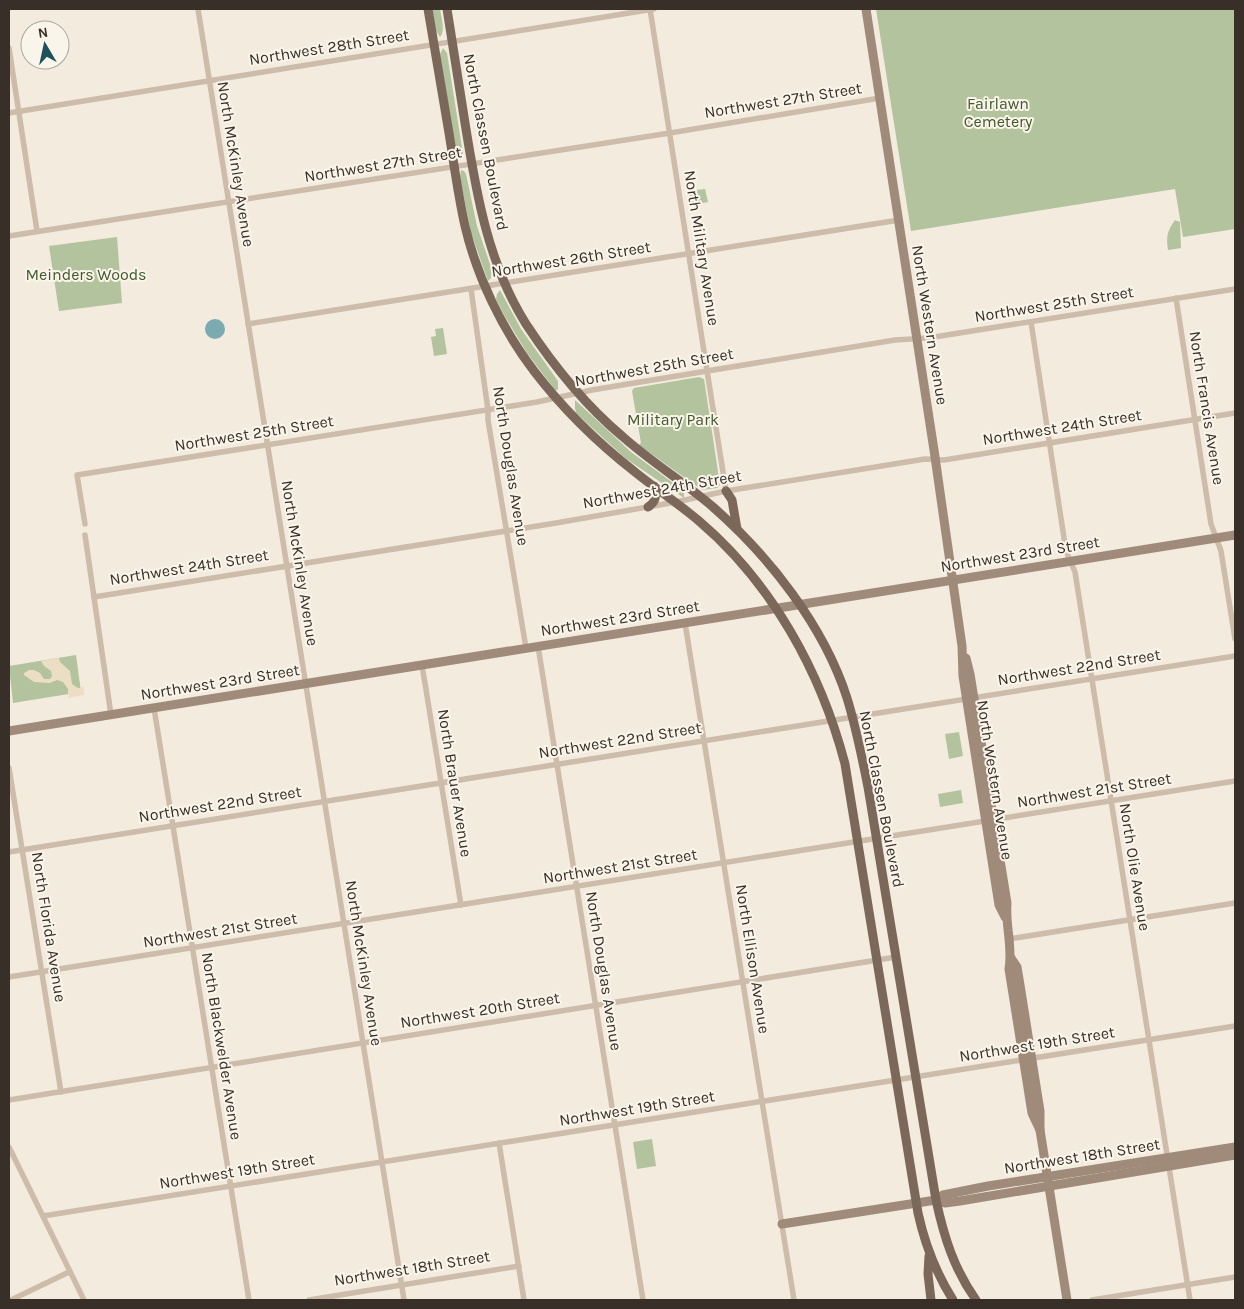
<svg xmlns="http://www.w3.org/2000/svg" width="1244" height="1309" viewBox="0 0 1244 1309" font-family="Karla,sans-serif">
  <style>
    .green { fill: #b2c39d }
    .plaza { fill: #ebdec4 }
    .water { fill: #7caab1 }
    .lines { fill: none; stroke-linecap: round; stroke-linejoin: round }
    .street { stroke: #ccbca9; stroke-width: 5.5 }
    .secondary { stroke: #a08b7a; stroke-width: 9 }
    .primary { stroke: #7b685a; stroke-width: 9 }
    .labels { text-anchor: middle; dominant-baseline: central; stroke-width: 4; stroke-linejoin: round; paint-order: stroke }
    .street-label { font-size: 16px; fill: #392f29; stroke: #faf5ea }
    .park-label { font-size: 16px; fill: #43582c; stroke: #faf5ea }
  </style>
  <rect width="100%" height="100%" fill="#f3ebde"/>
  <g class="green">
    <path d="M432,9H440C441,17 446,31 440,37L436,31Z"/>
    <path d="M876,9H1235V229L1183,237L1175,189L911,231Z"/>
    <path d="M443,48L447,53L463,154L461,159L457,158L456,154L440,54Z"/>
    <path d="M461,170L464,171L466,174L477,226L492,270L491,278L488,281L471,233L460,177Z"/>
    <path d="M705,189L708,202L691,205L689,191Z"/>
    <path d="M1175,220L1180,222L1181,248L1168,250C1166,237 1167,231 1175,220Z"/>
    <path d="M117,237L122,303L59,311L49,246Z"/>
    <path d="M500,290L521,329L558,381V390H555L527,353L504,315L496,299L497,294Z"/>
    <path d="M443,328L447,354L434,356L431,337L436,336L435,329Z"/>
    <path d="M699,377L704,379L720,485L717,488L702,490L639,445L641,443L632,391L634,388Z"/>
    <path d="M575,400L631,452L684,491V498L625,458L576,413L575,408Z"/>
    <path d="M76,655L81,692L13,703L9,666Z"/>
    <path d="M959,732L963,756L949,759L945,734Z"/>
    <path d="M961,790L963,803L940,807L938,794Z"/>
    <path d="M652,1139L656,1166L637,1169L633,1142Z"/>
  </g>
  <path class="plaza" d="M59,658L60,662L70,671L72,684L78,688L84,687V695L68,698V689L63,682L57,680L50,683L34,682L24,675V673L29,670H34L40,673L44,679H50L52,676L51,671L44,666L41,661Z"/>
  <circle class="water" cx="215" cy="329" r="10"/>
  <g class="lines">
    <g class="street">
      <path d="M198,9L404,1300"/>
      <path d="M650,9L726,491"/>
      <path d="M9,48L37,231"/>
      <path d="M9,113L654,9"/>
      <path d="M9,236L670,133L880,98"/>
      <path d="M471,289L488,410V420L526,648"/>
      <path d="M1176,298L1211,524L1221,551L1235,639"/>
      <path d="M1031,322L1066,551L1075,572L1190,1300"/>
      <path d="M248,324L899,220"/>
      <path d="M85,524L77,475L537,402L592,390L895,340L928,338L1235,289"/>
      <path d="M85,535L111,715"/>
      <path d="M94,597L556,523L676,502L726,491L925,459L944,460L1235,413"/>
      <path d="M685,623L794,1300"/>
      <path d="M538,646L643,1300"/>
      <path d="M422,665L461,905"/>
      <path d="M154,708L249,1300"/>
      <path d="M9,768L61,1092"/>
      <path d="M9,852L1235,656"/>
      <path d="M1009,939L1235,903"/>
      <path d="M9,977L1235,781"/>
      <path d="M9,1100L896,957"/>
      <path d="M499,1143L524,1300"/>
      <path d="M9,1147L84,1300"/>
      <path d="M43,1216L1235,1026"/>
      <path d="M11,1300L69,1272"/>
      <path d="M309,1300L519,1266"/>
      <path d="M1092,1300L1235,1277"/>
    </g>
    <g class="secondary">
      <path d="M866,9L934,450L962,646L963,676L999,905L1005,917"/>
      <path d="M966,658L970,674L1007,903C1005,925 1013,947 1009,969L1032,1113L1040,1130"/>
      <path d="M9,731L1235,535"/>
      <path d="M1011,958L1017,967L1020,985L1040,1111V1130L1067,1300"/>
      <path d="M936,1200L945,1203L960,1201L1235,1155"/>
      <path d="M782,1224L936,1200L943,1195L988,1186L1235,1147"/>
    </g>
    <g class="primary">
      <path d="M428,9C435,50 442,91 449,133C454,164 458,195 465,226C477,277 502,329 534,371C563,409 598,443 635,472C656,489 679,504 699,521C772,583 821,672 845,764L918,1213C925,1245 936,1273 953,1300"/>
      <path d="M447,9C453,47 459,85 465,123C476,192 488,264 526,324C553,365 585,405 622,436C651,462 684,482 713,507C769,556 824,626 847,698C856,727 862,757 868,787L936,1200C944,1237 954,1269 976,1300"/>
      <path d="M726,491L732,500L737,529"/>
      <path d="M648,507C657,501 656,496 654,486"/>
      <path d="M929,1256L928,1274L931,1300"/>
    </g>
  </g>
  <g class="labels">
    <g class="street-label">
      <text transform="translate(329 47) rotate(-9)">Northwest 28th Street</text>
      <text transform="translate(783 100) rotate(-9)">Northwest 27th Street</text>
      <text transform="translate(486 142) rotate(79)">North Classen Boulevard</text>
      <text transform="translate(236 164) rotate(81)">North McKinley Avenue</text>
      <text transform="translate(383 164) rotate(-9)">Northwest 27th Street</text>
      <text transform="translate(702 248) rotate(81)">North Military Avenue</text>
      <text transform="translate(571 259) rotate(-9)">Northwest 26th Street</text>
      <text transform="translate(1054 304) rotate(-9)">Northwest 25th Street</text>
      <text transform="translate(930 325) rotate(81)">North Western Avenue</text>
      <text transform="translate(654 367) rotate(-10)">Northwest 25th Street</text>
      <text transform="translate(1207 408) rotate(81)">North Francis Avenue</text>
      <text transform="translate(1062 427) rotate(-9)">Northwest 24th Street</text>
      <text transform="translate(254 433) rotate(-9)">Northwest 25th Street</text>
      <text transform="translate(511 466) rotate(81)">North Douglas Avenue</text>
      <text transform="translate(662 489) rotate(-10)">Northwest 24th Street</text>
      <text transform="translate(1020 554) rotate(-9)">Northwest 23rd Street</text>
      <text transform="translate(300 563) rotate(81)">North McKinley Avenue</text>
      <text transform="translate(189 567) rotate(-9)">Northwest 24th Street</text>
      <text transform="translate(620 618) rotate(-9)">Northwest 23rd Street</text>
      <text transform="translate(1079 667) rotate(-9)">Northwest 22nd Street</text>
      <text transform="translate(220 682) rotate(-9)">Northwest 23rd Street</text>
      <text transform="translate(620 740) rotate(-9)">Northwest 22nd Street</text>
      <text transform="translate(995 780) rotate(81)">North Western Avenue</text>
      <text transform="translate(455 783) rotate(81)">North Brauer Avenue</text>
      <text transform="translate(1094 790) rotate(-9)">Northwest 21st Street</text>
      <text transform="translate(882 799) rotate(79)">North Classen Boulevard</text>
      <text transform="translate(220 804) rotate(-9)">Northwest 22nd Street</text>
      <text transform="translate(620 866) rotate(-9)">Northwest 21st Street</text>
      <text transform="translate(1135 867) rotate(81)">North Olie Avenue</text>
      <text transform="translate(49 927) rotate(81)">North Florida Avenue</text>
      <text transform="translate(220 930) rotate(-9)">Northwest 21st Street</text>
      <text transform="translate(753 959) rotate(81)">North Ellison Avenue</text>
      <text transform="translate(364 963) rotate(81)">North McKinley Avenue</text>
      <text transform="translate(604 971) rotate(81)">North Douglas Avenue</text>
      <text transform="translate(480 1010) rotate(-9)">Northwest 20th Street</text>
      <text transform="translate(1037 1044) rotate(-9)">Northwest 19th Street</text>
      <text transform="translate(222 1046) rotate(81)">North Blackwelder Avenue</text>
      <text transform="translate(637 1108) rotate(-9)">Northwest 19th Street</text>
      <text transform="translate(1082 1156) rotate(-9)">Northwest 18th Street</text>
      <text transform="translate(237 1171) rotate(-9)">Northwest 19th Street</text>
      <text transform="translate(412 1268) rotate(-9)">Northwest 18th Street</text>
    </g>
    <g class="park-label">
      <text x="998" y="103">Fairlawn<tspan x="998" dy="18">Cemetery</tspan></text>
      <text x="86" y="274">Meinders Woods</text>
      <text x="673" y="419">Military Park</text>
    </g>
  </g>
  <rect width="1244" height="1309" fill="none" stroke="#392f29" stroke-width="20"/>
  <g transform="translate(45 45) rotate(351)"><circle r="24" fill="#faf5ea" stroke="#ada69d"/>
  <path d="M0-4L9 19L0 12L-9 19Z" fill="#1d515c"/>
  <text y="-8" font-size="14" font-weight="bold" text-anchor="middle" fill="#392f29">N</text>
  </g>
</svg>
